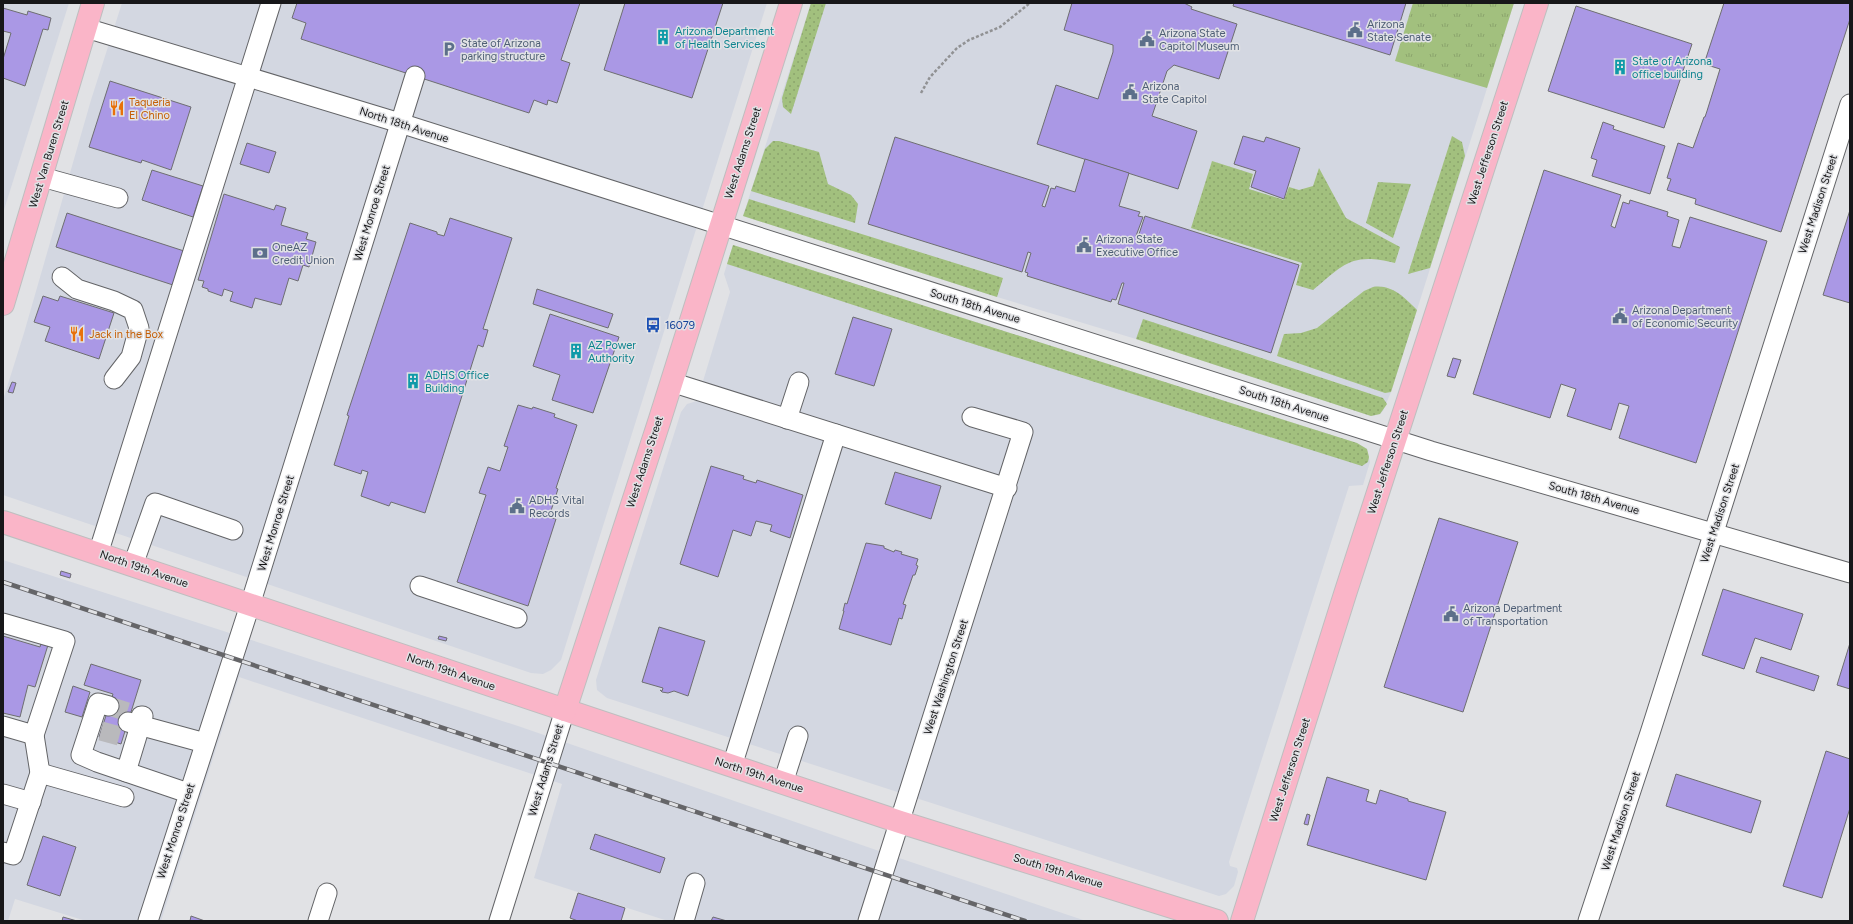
<svg xmlns="http://www.w3.org/2000/svg" width="1853" height="924" viewBox="0 0 1853 924" font-family="Figtree,sans-serif">
  <style>
    .built { fill: #d3d7e1 }
    .grass { fill: url(#grass-dots) }
    .park { fill: url(#park-tufts) }
    .building { fill: #aa98e5; stroke: #6e6e71 }
    .lines { fill: none; stroke-linecap: round; stroke-linejoin: round }
    .minor-tunnel { stroke: #b9b9bc; stroke-width: 19; stroke-dasharray: 19 10; stroke-linecap: butt }
    .minor-casing { stroke: #636467; stroke-width: 21 }
    .major-casing { stroke: #bebebf; stroke-width: 24 }
    .path { stroke: #909193; stroke-width: 2.5; stroke-dasharray: 3 2; stroke-linecap: butt }
    .minor { stroke: #fff; stroke-width: 19 }
    .major { stroke: #fab5c8; stroke-width: 22 }
    .rail-casing { stroke: #656568; stroke-width: 4.5 }
    .rail { stroke: #e1e2e5; stroke-width: 3; stroke-dasharray: 9; stroke-linecap: butt }
    .labels { text-anchor: middle; dominant-baseline: central; stroke-width: 3; stroke-linejoin: round; paint-order: stroke }
    .service-label { font-size: 11px; fill: #4e5e75; stroke: #e1e2e5; text-anchor: start }
    .culture-label { font-size: 11px; fill: #0d838f; stroke: #e1e2e5; text-anchor: start }
    .food-label { font-size: 11px; fill: #c56008; stroke: #e1e2e5; text-anchor: start }
    .street-label { font-size: 11px; fill: #171719; stroke: #e1e2e5 }
    .transit-label { font-size: 11px; fill: #164399; stroke: #e1e2e5; text-anchor: start }
  </style>
  <defs>
    <pattern id="grass-dots" width="8" height="8" patternUnits="userSpaceOnUse"><rect width="8" height="8" fill="#a2c07e"/><path d="M2 2h.1M6 6h.1" fill="none" stroke="#8ba46c" stroke-width="1.8" stroke-linecap="round"/></pattern>
    <pattern id="park-tufts" width="24" height="20" patternUnits="userSpaceOnUse"><rect width="24" height="20" fill="#a2c07e"/><path d="M3 7l-1-3M5 7V3M7 7l1-3M15 17l-1-3M17 17v-4M19 17l1-3" fill="none" stroke="#8ba46c"/></pattern>
  </defs>
  <rect width="100%" height="100%" fill="#e1e2e5"/>
  <g class="built">
    <path d="M3,3H69L3,213Z"/>
    <path d="M122,3H767L561,660L551,670L543,674L531,673L3,495V400L24,333L91,100Z"/>
    <path d="M811,3H1514L1391,392L1383,411L1380,414L1371,416L1136,339L997,297L743,216Z"/>
    <path d="M733,245L1357,443L1367,449L1370,462L1363,485L1349,486L1229,862L1230,866L1237,868L1238,872L1234,886L1226,894L1219,896L607,698L597,690L596,680L681,412L687,404L697,401L730,292L724,274Z"/>
    <path d="M3,560L518,726L905,860L1086,921H668L534,878L562,784L239,677L161,921H86L15,899L8,921H3Z"/>
  </g>
  <g class="grass">
    <path d="M811,3H826L791,114L783,107L782,98Z"/>
    <path d="M1452,136L1462,142L1465,156L1430,268L1408,274Z"/>
    <path d="M773,141H779L819,152L828,184L851,195L858,204L855,223L751,191L765,149Z"/>
    <path d="M1212,161L1253,174L1249,189L1284,200L1289,187L1299,190L1313,186L1319,168L1346,218L1400,247L1395,263C1352,252 1344,264 1313,290L1296,285L1302,263L1191,228Z"/>
    <path d="M1378,182L1411,184L1393,238L1366,223Z"/>
    <path d="M749,199L1003,278L997,297L743,216Z"/>
    <path d="M733,245L1357,443L1367,449L1369,457L1368,462L1362,466L964,341L727,264Z"/>
    <path d="M1373,287C1392,284 1405,298 1417,310L1391,392L1385,393L1277,356L1284,334L1301,333L1317,328L1364,291Z"/>
    <path d="M1143,319L1383,398L1387,404L1380,414L1371,416L1136,339Z"/>
  </g>
  <path class="park" d="M1413,3H1514L1487,88L1395,61Z"/>
  <g class="building">
    <path d="M297,3H580L561,60L570,63L557,103L548,100L547,105L534,100L529,113L301,39L306,23L292,18Z"/>
    <path d="M625,3H723L692,98L604,70Z"/>
    <path d="M1072,3H1184L1192,7L1191,9L1237,24L1219,79L1174,65L1167,71L1152,116L1197,131L1178,189L1037,144L1056,85L1098,99L1113,52V45L1064,30Z"/>
    <path d="M1234,3H1406L1390,55L1233,6Z"/>
    <path d="M1724,3H1850V19L1781,232L1695,204L1696,199L1667,190L1671,179L1667,178L1678,143L1693,148L1704,117H1705L1707,111L1720,69L1704,64Z"/>
    <path d="M1576,6L1692,44L1664,128L1548,91Z"/>
    <path d="M3,8L27,15L28,11L51,18L48,30L43,29L25,86L3,78V59L11,33L3,31Z"/>
    <path d="M110,81L191,107L171,170L142,160L141,163L89,147Z"/>
    <path d="M1603,122L1614,126L1613,129L1665,146L1650,194L1592,176L1597,160L1591,158Z"/>
    <path d="M1243,136L1264,142L1266,137L1300,148L1284,199L1251,187L1256,171L1234,164Z"/>
    <path d="M895,137L1049,186L1042,206L1045,207L1051,188L1055,189L1056,186L1075,192L1085,159L1129,173L1119,206L1140,212L1138,216L1143,217L1136,236L1138,237L1145,216L1299,265L1271,353L1118,304L1124,283H1122L1116,300L1112,299L1111,302L1027,276L1028,273L1025,272L1031,253L1028,252L1022,272L868,224Z"/>
    <path d="M247,143L276,152L269,173L240,164Z"/>
    <path d="M152,170L203,186L193,217L142,200Z"/>
    <path d="M1544,170L1621,195L1611,226L1615,228L1623,202L1629,204L1630,200L1668,212L1667,216L1679,220L1672,246L1680,248L1690,217L1767,241L1696,463L1619,438L1629,406L1619,403L1611,430L1567,416L1576,389L1561,384L1550,418L1473,394Z"/>
    <path d="M224,194L274,210L276,205L286,208L281,225L308,233L306,239L316,242L309,267L303,265L298,281L289,278L281,305L255,298L252,308L230,301L233,292L224,289L222,296L208,291V289L202,287L204,281L198,280Z"/>
    <path d="M1850,210V303L1823,295Z"/>
    <path d="M67,213L184,251L173,285L56,247Z"/>
    <path d="M450,218L512,238L483,329L488,330L483,347L478,345L425,513L391,502L389,506L361,496L368,472L362,470L361,474L334,465L349,416L347,415L410,223L437,232V234L444,236Z"/>
    <path d="M537,289L613,314L608,328L533,304Z"/>
    <path d="M43,296L58,301L60,296L114,313L99,359L45,341L50,327L34,322Z"/>
    <path d="M550,314L619,337L593,413L552,400L560,375L533,366Z"/>
    <path d="M654,317L657,318L654,328L651,327Z"/>
    <path d="M853,317L892,329L874,386L835,374Z"/>
    <path d="M1453,358L1461,360L1455,378L1447,376Z"/>
    <path d="M12,382L16,383L13,393L8,392Z"/>
    <path d="M518,405L532,409L533,407L555,414L554,417L577,425L556,488L558,489L549,517L556,519L528,606L457,582L486,495L479,493L488,467L500,471L508,447L504,446Z"/>
    <path d="M711,466L744,476L743,479L756,483L757,480L803,495L790,538L770,531L772,525L756,521L751,536L733,530L718,577L680,564Z"/>
    <path d="M895,472L941,486L931,519L885,504Z"/>
    <path d="M1439,518L1518,542L1463,712L1384,687Z"/>
    <path d="M866,543L884,546V548L894,552L895,550L902,552L901,554L918,559L916,565L918,566L915,575H913L903,604L906,605L902,619L899,618L891,645L839,629L844,611H843L845,603L847,604Z"/>
    <path d="M61,571L71,574L70,578L60,575Z"/>
    <path d="M1723,589L1803,614L1791,650L1755,638L1744,669L1702,655Z"/>
    <path d="M659,627L705,641L688,696L674,691L668,693L662,692L660,690L662,691L663,688L642,682Z"/>
    <path d="M3,636L40,647L41,643L48,645L35,687L28,685L20,717L3,713Z"/>
    <path d="M439,636L447,638L446,641L438,639Z"/>
    <path d="M1850,643V689L1837,685Z"/>
    <path d="M1761,657L1819,676L1814,691L1756,672Z"/>
    <path d="M91,664L141,680L121,744L99,737L113,694L84,685Z"/>
    <path d="M73,686L90,692L82,717L65,712Z"/>
    <path d="M1826,751L1850,759V808L1822,898L1783,886Z"/>
    <path d="M1676,774L1761,801L1751,833L1666,806Z"/>
    <path d="M1327,777L1369,790L1366,801L1376,804L1380,790L1408,799V801L1446,812L1426,880L1307,845Z"/>
    <path d="M1307,814L1310,815L1308,825L1304,824Z"/>
    <path d="M595,834L665,858L660,873L590,849Z"/>
    <path d="M43,836L76,847L60,896L27,885Z"/>
    <path d="M578,893L625,908L621,921H578L570,918Z"/>
    <path d="M191,916L205,921H190Z"/>
    <path d="M63,917L77,921H62Z"/>
    <path d="M713,917L727,921H711Z"/>
  </g>
  <g class="lines">
    <g class="minor-tunnel">
      <path d="M109,706L131,713"/>
      <path d="M101,731L123,737"/>
    </g>
    <g class="minor-casing">
      <g id="minor">
        <path d="M86,28L400,123L1431,451L1850,573"/>
        <path d="M42,177L118,198"/>
        <path d="M62,277L77,289L114,301L133,310L139,328L131,357L114,379"/>
        <path d="M671,382L1007,488"/>
        <path d="M787,419L799,382"/>
        <path d="M98,554L271,3"/>
        <path d="M133,565L155,503L233,530"/>
        <path d="M420,586L517,618"/>
        <path d="M3,623L65,641L34,735L3,726"/>
        <path d="M109,706L98,703L81,755L97,762L188,793"/>
        <path d="M128,722L205,743"/>
        <path d="M732,766L836,434"/>
        <path d="M126,772L143,716H141"/>
        <path d="M40,773L124,797"/>
        <path d="M783,783L798,736"/>
        <path d="M3,794L31,802"/>
        <path d="M3,852L13,855L40,773L34,735"/>
        <path d="M148,921L250,605L415,76"/>
        <path d="M318,921L327,893"/>
        <path d="M499,921L565,710"/>
        <path d="M684,921L695,883"/>
        <path d="M868,921L1023,432L972,417"/>
        <path d="M1588,921L1650,733L1850,104"/>
      </g>
    </g>
    <g class="major-casing">
      <g id="major">
        <path d="M3,304L93,3"/>
        <path d="M3,522L900,822L1217,921"/>
        <path d="M565,710L660,419L791,3"/>
        <path d="M1242,921L1345,594L1537,3"/>
      </g>
    </g>
    <path class="path" d="M921,93L930,77L957,48L969,40L1000,27L1030,3"/>
    <use href="#minor" class="minor"/>
    <use href="#major" class="major"/>
    <g class="rail-casing">
      <path id="rail" d="M3,582L1025,921"/>
    </g>
    <use href="#rail" class="rail"/>
  </g>
  <defs>
    <g id="civic-bare" transform="scale(1.2)"><path d="M-.6-6.5H3V-4.5H.6V-3L4-1V1h2V6H-6V1h2V-1L-.6-3ZM-1.2 2.5V6h2.4V2.5Z" fill="#5c6f8a" stroke="#e1e2e5" stroke-width="2.5" paint-order="stroke"/></g>
    <g id="building-bare" transform="scale(1.2)"><path d="M-4-6H4V6H1V3H-1V6H-4ZM-2.5-4.3h1.7v1.8h-1.7ZM.8-4.3h1.7v1.8H.8ZM-2.5-1h1.7V.8h-1.7ZM.8-1h1.7V.8H.8Z" fill="#0f9aa8" stroke="#e1e2e5" stroke-width="2.5" paint-order="stroke"/></g>
    <g id="parking-bare" transform="scale(1.2)"><path d="M-3.5-5.5H1a3.5 3.5 0 0 1 0 7H-1V5.5H-3.5ZM-1-3.4V-.6H.8a1.4 1.4 0 0 0 0-2.8Z" fill="#5c6f8a" stroke="#e1e2e5" stroke-width="2.5" paint-order="stroke"/></g>
    <g id="restaurant-bare" transform="scale(1.2)"><path d="M-5-6h1v4h1v-4h1v4h1v-4h1v5L-1.5 .5V6h-2V.5L-5-1ZM5-6V6H3V1.5H1.5Q1.5-4 5-6Z" fill="#e8710a" stroke="#e1e2e5" stroke-width="2.5" paint-order="stroke"/></g>
    <g id="bank-bare" transform="scale(1.2)"><path d="M-6-4H6V4H-6ZM0-2.3a2.3 2.3 0 1 0 0 4.6a2.3 2.3 0 1 0 0-4.6Z" fill="#5c6f8a" stroke="#e1e2e5" stroke-width="2.5" paint-order="stroke"/></g>
    <g id="bus-bare" transform="scale(1.2)"><path d="M-5-6H5V4H4V6H2V4H-2V6H-4V4H-5ZM-3.5-4V0h7V-4ZM-3.5 1.2v1.5H-2V1.2ZM2 1.2v1.5H3.5V1.2Z" fill="#1a4fb4" stroke="#e1e2e5" stroke-width="2.5" paint-order="stroke"/></g>
  </defs>
  <g fill-rule="evenodd">
    <use href="#civic-bare" x="1355" y="30"/>
    <use href="#building-bare" x="663" y="37"/>
    <use href="#civic-bare" x="1147" y="39"/>
    <use href="#parking-bare" x="449" y="49"/>
    <use href="#building-bare" x="1620" y="67"/>
    <use href="#civic-bare" x="1130" y="92"/>
    <use href="#restaurant-bare" x="117" y="108"/>
    <use href="#civic-bare" x="1084" y="245"/>
    <use href="#bank-bare" x="260" y="253"/>
    <use href="#civic-bare" x="1620" y="316"/>
    <use href="#bus-bare" x="653" y="325"/>
    <use href="#restaurant-bare" x="77" y="334"/>
    <use href="#building-bare" x="576" y="351"/>
    <use href="#building-bare" x="413" y="381"/>
    <use href="#civic-bare" x="517" y="506"/>
    <use href="#civic-bare" x="1451" y="614"/>
  </g>
  <g class="labels">
    <g class="service-label">
      <text x="1367" y="24">Arizona<tspan x="1367" dy="13">State Senate</tspan></text>
      <text x="1159" y="33">Arizona State<tspan x="1159" dy="13">Capitol Museum</tspan></text>
      <text x="461" y="43">State of Arizona<tspan x="461" dy="13">parking structure</tspan></text>
      <text x="1142" y="86">Arizona<tspan x="1142" dy="13">State Capitol</tspan></text>
      <text x="1096" y="239">Arizona State<tspan x="1096" dy="13">Executive Office</tspan></text>
      <text x="272" y="247">OneAZ<tspan x="272" dy="13">Credit Union</tspan></text>
      <text x="1632" y="310">Arizona Department<tspan x="1632" dy="13">of Economic Security</tspan></text>
      <text x="529" y="500">ADHS Vital<tspan x="529" dy="13">Records</tspan></text>
      <text x="1463" y="608">Arizona Department<tspan x="1463" dy="13">of Transportation</tspan></text>
    </g>
    <g class="culture-label">
      <text x="675" y="31">Arizona Department<tspan x="675" dy="13">of Health Services</tspan></text>
      <text x="1632" y="61">State of Arizona<tspan x="1632" dy="13">office building</tspan></text>
      <text x="588" y="345">AZ Power<tspan x="588" dy="13">Authority</tspan></text>
      <text x="425" y="375">ADHS Office<tspan x="425" dy="13">Building</tspan></text>
    </g>
    <g class="food-label">
      <text x="129" y="102">Taqueria<tspan x="129" dy="13">El Chino</tspan></text>
      <text x="89" y="334">Jack in the Box</text>
    </g>
    <g class="street-label">
      <text transform="translate(404 125) rotate(18)">North 18th Avenue</text>
      <text transform="translate(743 153) rotate(-72)">West Adams Street</text>
      <text transform="translate(1488 153) rotate(-72)">West Jefferson Street</text>
      <text transform="translate(49 154) rotate(-73)">West Van Buren Street</text>
      <text transform="translate(1818 204) rotate(-72)">West Madison Street</text>
      <text transform="translate(372 213) rotate(-73)">West Monroe Street</text>
      <text transform="translate(975 306) rotate(17)">South 18th Avenue</text>
      <text transform="translate(1284 404) rotate(18)">South 18th Avenue</text>
      <text transform="translate(645 462) rotate(-72)">West Adams Street</text>
      <text transform="translate(1388 462) rotate(-72)">West Jefferson Street</text>
      <text transform="translate(1594 498) rotate(16)">South 18th Avenue</text>
      <text transform="translate(1720 513) rotate(-72)">West Madison Street</text>
      <text transform="translate(276 523) rotate(-73)">West Monroe Street</text>
      <text transform="translate(144 569) rotate(19)">North 19th Avenue</text>
      <text transform="translate(451 672) rotate(19)">North 19th Avenue</text>
      <text transform="translate(946 677) rotate(-72)">West Washington Street</text>
      <text transform="translate(546 770) rotate(-73)">West Adams Street</text>
      <text transform="translate(1290 770) rotate(-72)">West Jefferson Street</text>
      <text transform="translate(759 775) rotate(18)">North 19th Avenue</text>
      <text transform="translate(1621 821) rotate(-72)">West Madison Street</text>
      <text transform="translate(176 831) rotate(-72)">West Monroe Street</text>
      <text transform="translate(1058 871) rotate(17)">South 19th Avenue</text>
    </g>
    <g class="transit-label">
      <text x="665" y="325">16079</text>
    </g>
  </g>
  <rect width="1853" height="924" fill="none" stroke="#171719" stroke-width="8"/>
</svg>
